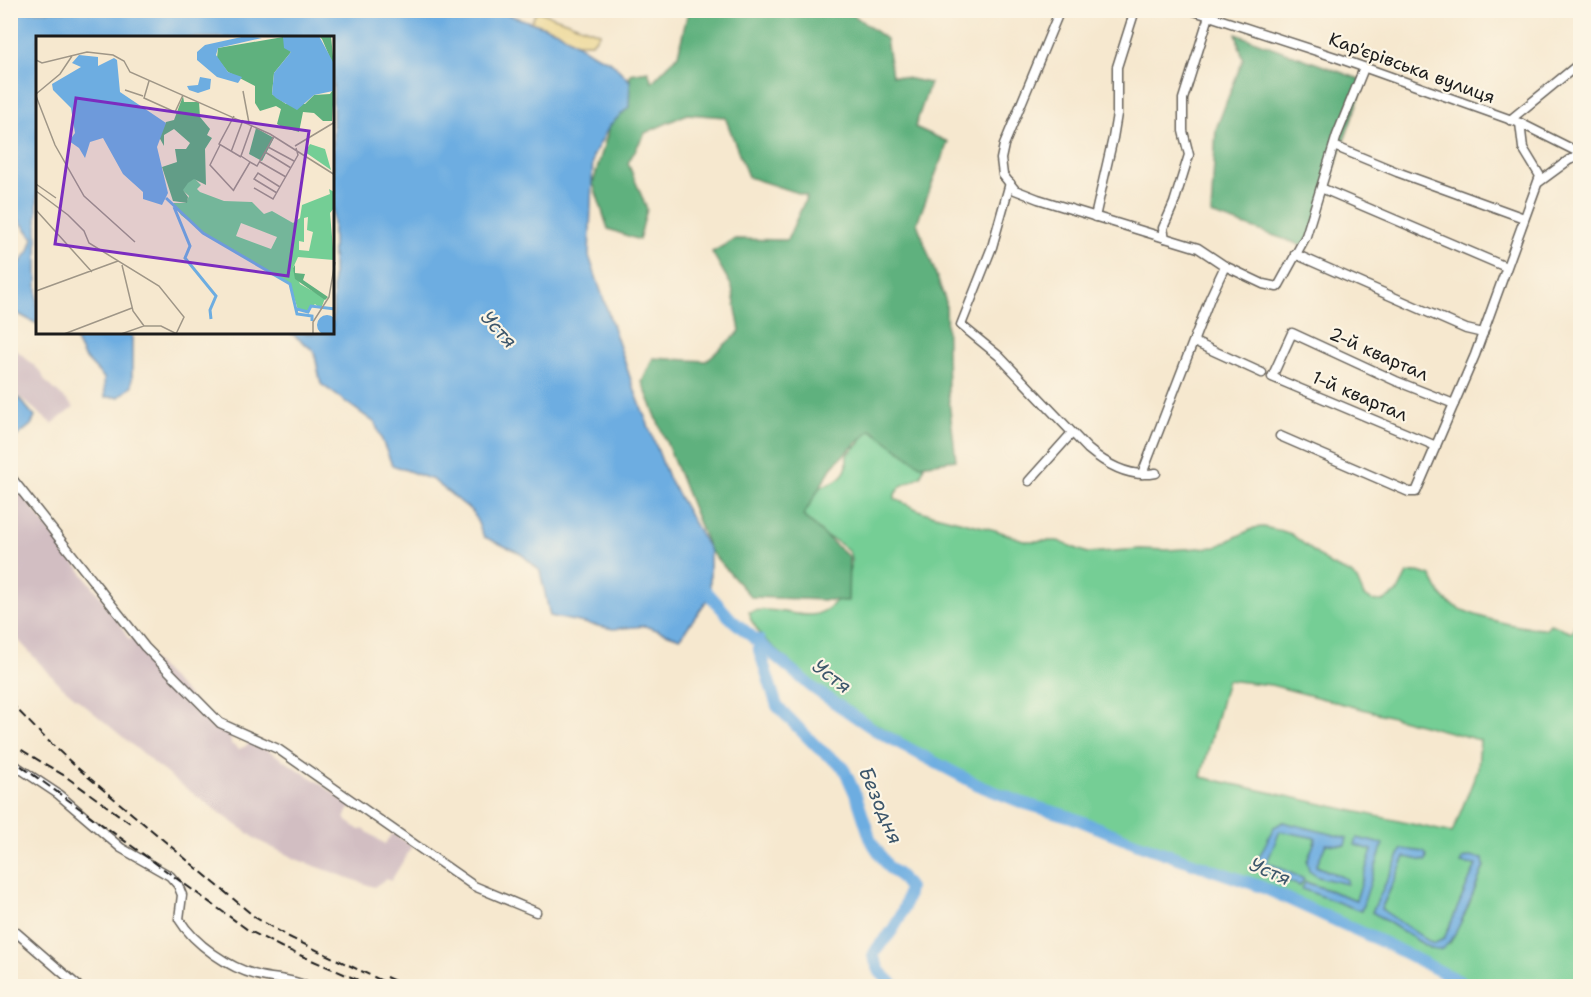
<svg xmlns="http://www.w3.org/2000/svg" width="1591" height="997" viewBox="0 0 1591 997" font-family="'Shantell Sans',sans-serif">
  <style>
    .industrial { fill: #d2bec2 }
    .green { fill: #74ce95; stroke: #487558; stroke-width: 1.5; fill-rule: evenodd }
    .forest { fill: #5fb17e; stroke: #3e664d; stroke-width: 1.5 }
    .sand { fill: #eeda9e; stroke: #857b5d; stroke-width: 1.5 }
    .water { fill: #6dade1; stroke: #44647e; stroke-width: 1.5 }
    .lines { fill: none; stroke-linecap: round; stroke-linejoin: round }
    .river { stroke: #6dade1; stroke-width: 12 }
    .minor-casing { stroke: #68635b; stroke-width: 11 }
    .minor { stroke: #fff; stroke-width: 8 }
    .rail { stroke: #1c1c1c; stroke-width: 2; stroke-dasharray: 9 4.5; stroke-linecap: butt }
    .labels { text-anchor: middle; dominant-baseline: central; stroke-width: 4.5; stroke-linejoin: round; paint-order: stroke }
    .street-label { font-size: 18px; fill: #1c1c1c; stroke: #fcf5e5 }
    .water-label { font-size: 20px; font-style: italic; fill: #3c566b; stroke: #fcf5e5 }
    .inset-river { fill: none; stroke: #6dade1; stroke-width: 3 }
    .inset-road { fill: none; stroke: #9f9687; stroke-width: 1.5 }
    .view { fill: #7b2cbf; fill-opacity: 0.15; stroke: #7b2cbf; stroke-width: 3 }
    .inset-edge { fill: none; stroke: #1c1c1c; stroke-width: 3 }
  </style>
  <rect width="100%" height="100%" fill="#fcf5e5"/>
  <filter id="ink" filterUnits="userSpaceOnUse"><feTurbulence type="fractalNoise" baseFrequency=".0167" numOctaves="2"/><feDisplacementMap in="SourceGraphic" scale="12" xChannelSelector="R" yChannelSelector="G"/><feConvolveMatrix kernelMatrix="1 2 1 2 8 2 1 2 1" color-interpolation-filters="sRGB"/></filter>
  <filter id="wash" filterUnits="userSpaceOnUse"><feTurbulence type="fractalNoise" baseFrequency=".008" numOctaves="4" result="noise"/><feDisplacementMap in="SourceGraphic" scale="24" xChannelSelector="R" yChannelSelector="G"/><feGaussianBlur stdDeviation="1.35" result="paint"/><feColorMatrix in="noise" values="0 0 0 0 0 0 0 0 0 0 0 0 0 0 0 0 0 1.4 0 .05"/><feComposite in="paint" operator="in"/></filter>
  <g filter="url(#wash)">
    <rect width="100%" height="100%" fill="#f6e8cf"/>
    <g class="industrial">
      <path d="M10,344L41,372L45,381L74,407L52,424L14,392L11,395Z"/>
      <path d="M11,480L117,618L129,640L134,637L144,652L230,736L231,744L239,749L246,746L252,740L321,784L351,806L345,817L347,821L359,830L363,829L385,844L392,833L412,846L391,881L387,878L374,887L298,860L259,841L173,779L58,683L11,632Z"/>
    </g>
    <path class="green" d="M868,427L919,460L924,466L921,476L901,486L895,494V499L923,512L995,530L1026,541H1058L1087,553L1140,549L1167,550L1216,547L1254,528L1263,527L1282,531L1291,534L1331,565L1351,574L1357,580L1364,596L1373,601H1383L1397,593L1407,574L1418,572L1431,576C1435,583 1438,592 1443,597C1457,615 1524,629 1546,629L1550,624L1572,632L1580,614V986H1478L1456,978L1376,937L1261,885L1229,871L1207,866L1138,841L1071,814L1024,801L980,783L875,724L815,684L762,637L751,620L749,612C773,605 799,619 817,614C832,609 839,599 844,585C847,577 852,567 851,559C850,541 809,530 795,525L804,491C818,487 840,484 846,469C848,464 846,460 847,455L860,443L863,432ZM1227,680L1271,685L1480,740L1478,769L1452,833L1201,777ZM1283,822L1345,845L1326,844L1316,866L1347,879L1307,862L1316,838L1279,830L1266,862L1303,879L1300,886L1259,869ZM1402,849L1405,857L1381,910L1433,944L1444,939L1476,865L1484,866L1465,914L1450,943L1431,949L1372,912ZM1373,850L1361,911L1306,882L1356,900Z"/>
    <g class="forest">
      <path d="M688,11H851L852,14L886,39L892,75L930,83L915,127L948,142L917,223L946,302L948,393L956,460L920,465L871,430L833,465L803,516L849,557L848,601L751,597L710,551L642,382L653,358L706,361L740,331L732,287L712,252L735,239L787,240L807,196L748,177L725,117L687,114L645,133L628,163L647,209L639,240L608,229L593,183L610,125L629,107L630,74L648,71L652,82L678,55Z"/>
      <path d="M1236,34L1365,81L1307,247L1211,214L1216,129L1243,59Z"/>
    </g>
    <path class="sand" d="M537,11L600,33L592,43H576L557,31L531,22Z"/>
    <g class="water">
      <path d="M497,11L557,31L593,54L611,62L630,81L629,107L610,125L593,156L589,256L632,383L668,477L710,551V596L680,638L645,626L613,629L550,616L540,571L520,553L484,537L473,512L433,480L392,465L375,423L321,384L314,351L291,333H333V38H38L37,324L11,310V275L29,251L33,238L17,218L11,196V11Z"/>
      <path d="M72,333H132V386L119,397H105L104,378L84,357Z"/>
      <path d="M14,396L19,398L35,417L31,425L11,441V397Z"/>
      <path d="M1283,822L1347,838L1345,845L1326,844L1316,866L1347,879V884L1318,877L1309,871L1307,862L1316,838L1280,831L1267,862L1304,879L1300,886L1259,869L1257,861L1274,827Z"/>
      <path d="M1357,838L1383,844L1361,911L1302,889L1305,882L1356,900L1372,850L1355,845Z"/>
      <path d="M1402,849L1424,852L1427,856L1426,861L1405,857L1381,909L1433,944L1444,939L1476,865L1461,863L1462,859L1469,857L1483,859L1484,866C1477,882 1456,945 1440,950C1437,951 1434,949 1431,949L1372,912Z"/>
    </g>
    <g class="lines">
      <g class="river">
        <path d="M700,584L731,619L813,688L875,730L921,755L980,786L1023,803L1071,817L1138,844L1262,887L1389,945L1469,986"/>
        <path d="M759,640V650L777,706L818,748L843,767L857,798L871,841L889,868L899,875L909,888C907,902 901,917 893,929C886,941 878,943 873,956L880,972L895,986"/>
      </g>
    </g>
  </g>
  <g filter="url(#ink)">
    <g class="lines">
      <g class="minor-casing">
        <g id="minor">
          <path d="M1060,10L1004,145L1001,159L1003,175L1015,190L1038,199L1165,238"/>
          <path d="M1191,10L1338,58L1520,123L1580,153"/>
          <path d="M1209,16L1183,99V131L1189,155L1174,203L1163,228L1165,238L1198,248L1225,266"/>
          <path d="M1510,120L1580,63"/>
          <path d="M1334,146L1397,172L1524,218"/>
          <path d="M1539,182L1569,160L1580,156"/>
          <path d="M1010,183L992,247L961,325L999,356L1088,449C1107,465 1131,478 1156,473"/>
          <path d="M1321,188L1506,267"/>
          <path d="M1095,217L1113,138L1117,114V67L1135,10"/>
          <path d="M1295,254L1466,329L1483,333"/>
          <path d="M1194,342L1262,373"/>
          <path d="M1280,436L1409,492H1416L1475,355L1540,176L1523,148L1520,123"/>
          <path d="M1436,446L1272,377L1292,333L1396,381L1454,404"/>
          <path d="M1142,474L1210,298L1225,266L1263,284L1277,287L1279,285L1306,236L1337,135L1364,68"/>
          <path d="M10,476L145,647L220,723L278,749L474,886L536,912"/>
          <path d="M1029,481L1072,433"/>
          <path d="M10,762L58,794L121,848L170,876L178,885L182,895L179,919C194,944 229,968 257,975C274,980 290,978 306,986"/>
          <path d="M10,927L78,986"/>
        </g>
      </g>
      <use href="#minor" class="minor"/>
      <g class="rail">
        <path d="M10,702L41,734L74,765L256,918L289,937L393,986"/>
        <path d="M10,743L65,776L130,823"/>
        <path d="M10,758L248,930L281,947L372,986"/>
        <path d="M386,977L407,986"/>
      </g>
    </g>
  </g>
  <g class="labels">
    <g class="street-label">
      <text transform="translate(1412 68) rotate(20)">Кар'єрівська вулиця</text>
      <text transform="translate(1379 354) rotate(24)">2-й квартал</text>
      <text transform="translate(1360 396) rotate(23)">1-й квартал</text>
    </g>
    <g class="water-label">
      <text transform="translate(499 329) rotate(48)">Устя</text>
      <text transform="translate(832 676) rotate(37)">Устя</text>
      <text transform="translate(881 805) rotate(67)">Безодня</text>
      <text transform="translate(1270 871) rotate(23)">Устя</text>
    </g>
  </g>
  <g transform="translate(36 36)">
    <rect width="298" height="298" fill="#f6e8cf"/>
    <path d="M274,108L289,113L295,134L269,116ZM158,142L165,149L161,153L164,156L188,165L216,166L228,178L236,175L257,187L264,182L266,169L294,158L293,153L298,156V172L294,177L298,224L262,221L257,232L264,248L289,262L285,273L279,268L272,275L262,274L254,248L167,196L145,179L137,167H150L153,160L144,152ZM272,181L271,194L277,196L273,215L263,214V205L268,206V182ZM205,187L241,201L235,213L200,200Z" fill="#74ce95" fill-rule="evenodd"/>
    <path d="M283,0H295L298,31L286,3ZM247,1L255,16L238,37L236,58L250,68H269L278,59L294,58L298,52L296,85H287L278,77L267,76L263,96L246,91L241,88L245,73L240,70L224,75L219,67V50L192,36L181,22L182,12ZM147,60L148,66H163L164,81L174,93L171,99L176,102L169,113L170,149L158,143L152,147L147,154L152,161L151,167L137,165L126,131L141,126L139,113H150L154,107L138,93L128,99V110L123,101L130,86L138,84ZM220,92L238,102L226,125L213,118ZM259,229V237L269,238L267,244L292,261L289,264L259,243L257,232Z" fill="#5fb17e"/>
    <path d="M210,0L226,2L182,12L180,19L192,36L206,41L202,47L181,41L161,24V16L169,9ZM231,0H283L297,26V55L278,59L261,74L240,62L236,58L238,37L255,16L248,12L247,1ZM43,19L62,21V30L78,22L81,24L84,56L130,87L121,111L132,157L126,169L107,163V156L87,138L67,102L54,106L49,122L43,112L33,105L39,97L35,72L17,54L16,48L45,31L36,27ZM164,41L175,43L174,53L162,57L153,54L151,50L162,49ZM281 289a10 10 0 1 1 20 0a10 10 0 1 1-20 0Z" fill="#6dade1"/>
    <path class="inset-river" d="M130,162L167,197L254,248L261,278L276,280V285M138,171L154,210L149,222L180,260L174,274L175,283M261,273L272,276L275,270L299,273"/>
    <path class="inset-road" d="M0,24L6,27L51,16L77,19L88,25L94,36L234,98L299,139M113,45L108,62L139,76L147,59M89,54L107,60M207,55L213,87M0,58L24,38L36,20M0,60L19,109L48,160L99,206M198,80L183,108L205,121M184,109L174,129L198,155M259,110L299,86M232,111L258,125M195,116L207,84M229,116L255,132M214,126L205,120L216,89M224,126L250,141M0,148L20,162M218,152L237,163L262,119L260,112M0,155L32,179L48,195L53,207L123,250L148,281L140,298M197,155L214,126L221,130L238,100M241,157L218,143L222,137L244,151M0,174L56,236M0,255L82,225M108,290H125L141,298M28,298L96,272M85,298L108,290L97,275L86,229M277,298V286L293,261L299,226"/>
    <path class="view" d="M40,62L273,95L252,240L19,208Z"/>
    <rect width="298" height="298" class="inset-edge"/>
  </g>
  <rect width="1591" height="997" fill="none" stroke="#fcf5e5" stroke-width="36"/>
</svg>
